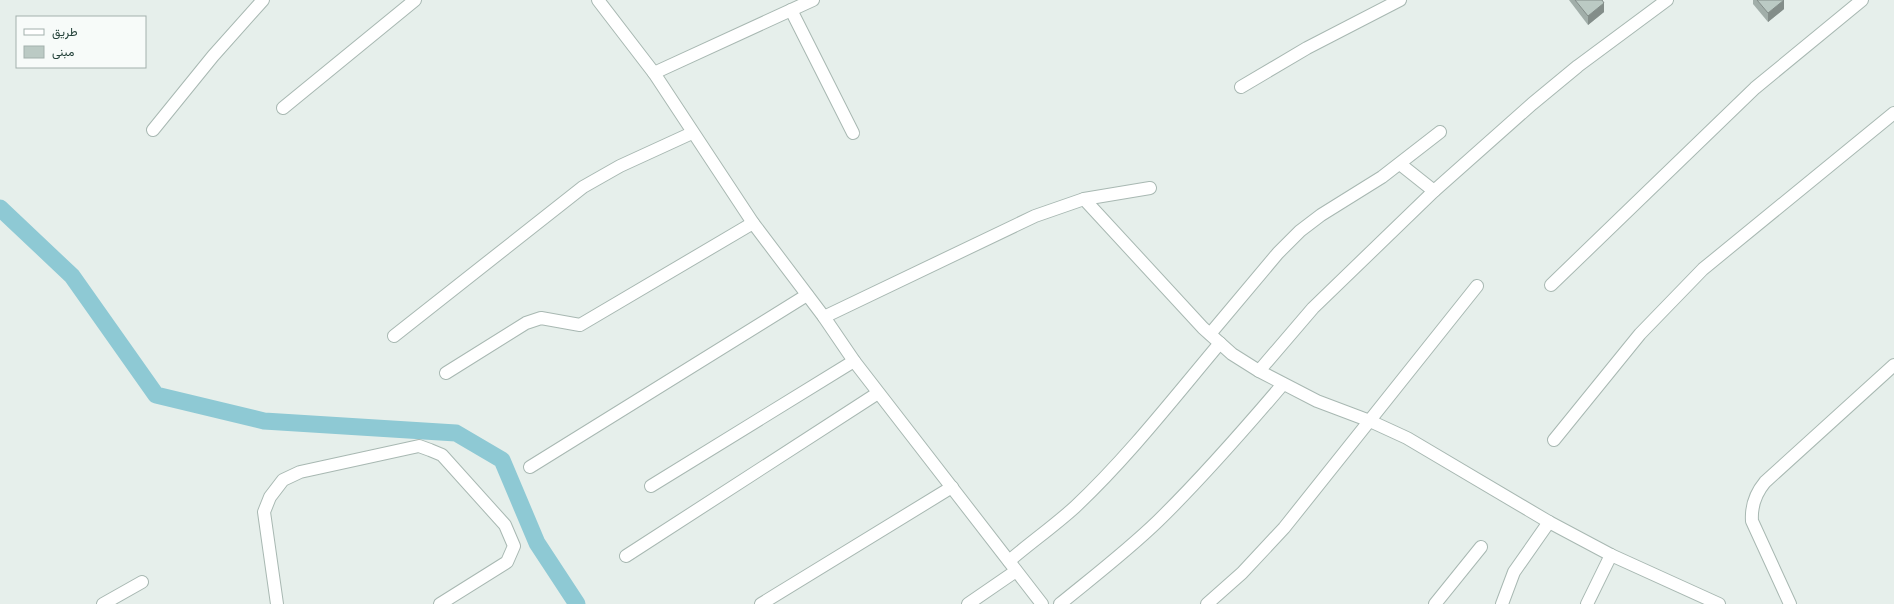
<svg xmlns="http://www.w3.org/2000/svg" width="1894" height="604" viewBox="0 0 1894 604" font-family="Signika,Vazirmatn,sans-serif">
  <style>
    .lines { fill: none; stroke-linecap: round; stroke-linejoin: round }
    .canal { stroke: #8ec9d4; stroke-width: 17 }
    .minor-casing { stroke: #a8b8b2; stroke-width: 14 }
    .minor { stroke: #fff; stroke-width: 12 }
    .wall { fill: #a1aea9 }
    .shaded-wall { fill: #838d89 }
    .building { fill: #bbcac4; stroke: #838d89 }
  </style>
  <rect width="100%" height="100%" fill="#e6efeb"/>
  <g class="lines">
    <path class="canal" d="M0,208L72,276L156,395L264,421L456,433L502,460L537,543L577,604"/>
    <g class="minor-casing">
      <g id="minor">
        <path d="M598,0L654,73L753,223L824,317L854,361L1042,604"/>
        <path d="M791,10L853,133"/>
        <path d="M654,73L813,0"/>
        <path d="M1241,87L1307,48L1400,0"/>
        <path d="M283,108L415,0"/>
        <path d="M153,130L213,56L263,0"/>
        <path d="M1400,164L1434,191"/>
        <path d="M1084,199L1203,328L1232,354L1259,371L1317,401L1370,421L1407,438L1549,522L1611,555L1719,604"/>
        <path d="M1551,285L1755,88L1862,0"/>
        <path d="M824,317L1035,216L1084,199L1150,188"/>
        <path d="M1210,334L1278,253L1300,231L1321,215L1382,177L1440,132"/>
        <path d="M394,336L583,187L620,166L692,133"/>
        <path d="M1259,371L1313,308L1434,191L1532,104L1578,66L1667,0"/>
        <path d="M446,373L526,323L541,318L580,325L753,223"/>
        <path d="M1554,440L1640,334L1703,269L1894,113"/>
        <path d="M530,467L807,295"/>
        <path d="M651,486L854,361"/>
        <path d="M626,556L878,393"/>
        <path d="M1009,561C1030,543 1054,526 1075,507C1128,457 1173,399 1220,343"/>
        <path d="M103,604L142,582"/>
        <path d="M277,604L264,512L270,497L283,480L300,472L419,446L430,450L442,455L505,525L514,546L507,562L440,604"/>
        <path d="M761,604L952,487"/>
        <path d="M968,604L1016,571"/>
        <path d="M1060,604C1093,577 1127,551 1158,521C1202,478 1243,431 1283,384"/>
        <path d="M1207,604L1242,573L1284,528L1477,286"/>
        <path d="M1435,604L1481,547"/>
        <path d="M1502,604L1514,572L1549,522"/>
        <path d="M1587,604L1611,555"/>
        <path d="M1790,604L1752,521C1751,506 1755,494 1765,482L1894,365"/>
      </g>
    </g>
    <use href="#minor" class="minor"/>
  </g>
  <g class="wall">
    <path d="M1569,0H1602L1604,12L1588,25Z"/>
    <path d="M1753,0H1784V9L1768,22L1753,4Z"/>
  </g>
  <g class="shaded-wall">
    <path d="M1784,0V9L1768,22V13Z"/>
    <path d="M1604,3V12L1588,25V16Z"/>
  </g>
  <g class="building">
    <path d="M1575,0H1602L1604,3L1588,16Z"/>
    <path d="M1757,0H1784L1768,13Z"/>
  </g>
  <rect x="16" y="16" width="130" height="52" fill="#f7fbf9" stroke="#a3b1ad"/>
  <rect x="24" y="29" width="20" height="6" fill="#ffffff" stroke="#a3b1ad"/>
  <text x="52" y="36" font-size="12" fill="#24423a">طريق</text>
  <rect x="24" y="46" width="20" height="12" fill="#bbcac4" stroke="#a3b1ad"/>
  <text x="52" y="56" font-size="12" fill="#24423a">مبنى</text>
</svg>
